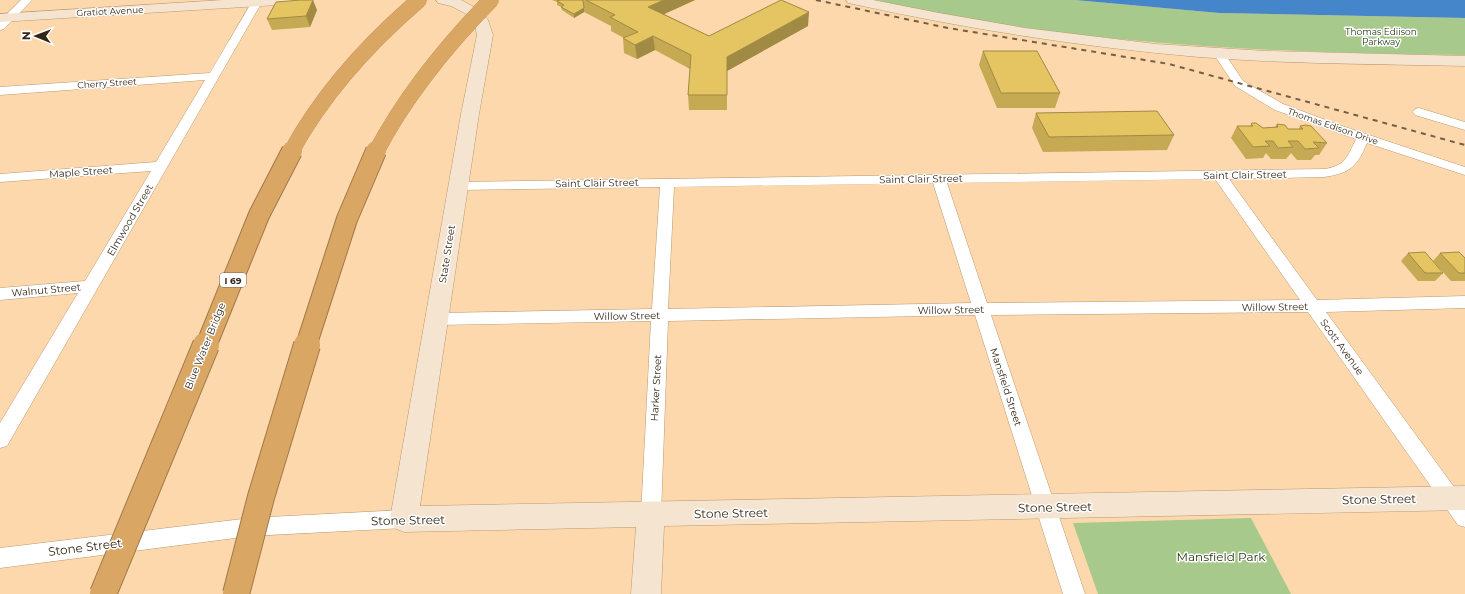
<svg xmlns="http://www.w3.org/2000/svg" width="1465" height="594" viewBox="0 0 1465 594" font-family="Montserrat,sans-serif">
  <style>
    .green { fill: #a7c98b }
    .water { fill: #4586ca }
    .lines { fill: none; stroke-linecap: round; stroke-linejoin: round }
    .street-casing { stroke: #bb9970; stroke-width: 1 }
    .secondary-casing { stroke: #bb9970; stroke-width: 1 }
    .street { fill: #fff; fill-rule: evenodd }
    .secondary { fill: #f4e4d0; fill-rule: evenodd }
    .rail { stroke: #745f46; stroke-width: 2; stroke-dasharray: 5 5; stroke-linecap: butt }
    .highway-bridge-far2-casing { stroke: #a07948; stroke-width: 16; stroke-linecap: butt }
    .highway-bridge-far1-casing { stroke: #a07948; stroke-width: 22; stroke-linecap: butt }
    .highway-bridge-casing { stroke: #a07948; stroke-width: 28; stroke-linecap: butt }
    .highway-bridge-far2 { stroke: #daa664; stroke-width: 16 }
    .highway-bridge-far1 { stroke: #daa664; stroke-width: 20 }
    .highway-bridge { stroke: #daa664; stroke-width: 26 }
    .wall { fill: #c5a953 }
    .shaded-wall { fill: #a08a44 }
    .building { fill: #e5c561; stroke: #a08a44 }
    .labels { text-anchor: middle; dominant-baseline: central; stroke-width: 3; stroke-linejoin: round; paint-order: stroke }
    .far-street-label { font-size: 9px; fill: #332615; stroke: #fff }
    .far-park-label { font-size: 9px; fill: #1f310d; stroke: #fff }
    .shield { fill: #fff; stroke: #70675b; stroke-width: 1 }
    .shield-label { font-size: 9px; font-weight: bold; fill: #332615 }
    .street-label { font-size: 10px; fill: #332615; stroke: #fff }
    .near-street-label { font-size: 12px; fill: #332615; stroke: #fff }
    .near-park-label { font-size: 12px; fill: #1f310d; stroke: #fff }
  </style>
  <rect width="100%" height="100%" fill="#fdd8ad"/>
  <g class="green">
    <path d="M875,0H1075L1219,13L1465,18V55C1267,53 1068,44 875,0Z"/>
    <path d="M1251,518L1291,594H1098L1073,523Z"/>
  </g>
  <path class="water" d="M1075,0H1465V18L1219,13Z"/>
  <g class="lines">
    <g class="street-casing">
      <g id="street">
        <path d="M21,0H32L4,29L0,30V21Z"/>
        <path d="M253,0H261L262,2L7,446L0,448V423L78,293L0,300V288L85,281L151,171L0,182V174L156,162L205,80L0,95V87L210,73Z"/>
        <path d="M1219,50L1223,51L1243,81L1283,104L1339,125L1465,167V175L1367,143C1357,167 1350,173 1324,177L1229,179L1317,300L1465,296V308L1326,312L1465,502V527L1458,525L1308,312L991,315L1085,594H1063L975,315L668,321L661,515L658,521L651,524L644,521L641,515L651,321L437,325L431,323L429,319L431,315L437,313L652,309L660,187L459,190L454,189L452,186L454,183L459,182L1324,169C1345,166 1347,158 1356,139L1275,110L1235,86L1213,53L1215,51ZM1215,179L1300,300L987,303L947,183ZM933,183L971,303L668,309L674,187Z"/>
        <path d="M1419,108L1465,122V130L1415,115L1413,112L1415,109Z"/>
        <path d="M404,510L411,512L414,519L411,526L404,528L251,536L0,568V548L251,518Z"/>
      </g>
    </g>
    <g class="secondary-casing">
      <g id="secondary">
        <path d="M223,0H300L298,3L293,4L0,22V14Z"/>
        <path d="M436,0H461L480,10L488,20L493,35L479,114L420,506L1465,486V510L664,526L661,594H631L636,527L404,532L394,528L390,519L461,114L477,35L474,21L470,16L451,6L438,3Z"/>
        <path d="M846,0H873L939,13L1025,28L1156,44L1266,51L1465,56V66C1376,64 1287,64 1199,57C1082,47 967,29 853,4L848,3Z"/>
      </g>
    </g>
    <use href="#street" class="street"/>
    <use href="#secondary" class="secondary"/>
    <path class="rail" d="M816,0L948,28L1169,64L1465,145"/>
    <g class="highway-bridge-far2-casing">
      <g id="highway-bridge-far2">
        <path d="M291,152C323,93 369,43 419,0"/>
        <path d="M376,152C406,95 446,46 491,0"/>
      </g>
    </g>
    <g class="highway-bridge-far1-casing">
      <g id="highway-bridge-far1">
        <path d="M206,346L259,215L292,151"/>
        <path d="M306,346L347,219L376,151"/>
      </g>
    </g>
    <g class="highway-bridge-casing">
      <g id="highway-bridge">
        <path d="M103,594L206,345"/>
        <path d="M236,594L261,497L307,345"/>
      </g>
    </g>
    <use href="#highway-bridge-far2" class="highway-bridge-far2"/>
    <use href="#highway-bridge-far1" class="highway-bridge-far1"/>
    <use href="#highway-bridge" class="highway-bridge"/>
  </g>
  <g class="wall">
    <path d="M552,0H695L664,14L709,36L808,26L727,71V110H689L688,95L690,69L655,50L637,59L624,53L623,38H624L611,31V26L584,12L574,18L562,10L561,7L557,5V2Z"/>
    <path d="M317,10L310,27L272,30L267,19Z"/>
    <path d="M983,51L1060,93L1055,108H997L979,65Z"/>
    <path d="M1036,113L1174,135L1167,150L1043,152L1032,128Z"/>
    <path d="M1252,123L1263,128L1275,127L1277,124L1288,129H1299L1300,126L1327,143L1319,155H1315L1311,160H1297L1291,153L1286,159H1271L1266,153L1263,158L1246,159L1231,138L1237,126H1250Z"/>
    <path d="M1408,253L1443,273L1435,281H1418L1401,261Z"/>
    <path d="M1440,253L1465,258V281H1451L1433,261Z"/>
  </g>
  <g class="shaded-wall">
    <path d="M313,0L317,10L310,27L306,16Z"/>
    <path d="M664,0H695L649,21L648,7Z"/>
    <path d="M584,8V12L574,18V14Z"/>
    <path d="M809,12L808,26L727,71V57Z"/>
    <path d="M653,36L655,50L637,59L635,45Z"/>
  </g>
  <g class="building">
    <path d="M301,0H313L306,16L267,19L276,2Z"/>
    <path d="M560,0H583L584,8L574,14L561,7L564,5L557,1Z"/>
    <path d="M586,0H664L648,7L709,36L781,0L809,12L727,57V95H688L691,55L653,36L635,45L623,38L638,32L610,17L615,15Z"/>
    <path d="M983,51H1037L1060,93H1001Z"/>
    <path d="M1157,111L1174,135L1049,137L1036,113Z"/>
    <path d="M1252,123H1256L1263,128L1278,127L1277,124L1285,125L1288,129H1303L1300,126L1306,125L1311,126L1327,143L1313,142L1319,148L1305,149L1298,141H1288L1293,147L1278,148L1273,141H1265L1270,146L1253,147L1237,126H1253L1251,124Z"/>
    <path d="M1425,252L1443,273H1425L1408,253Z"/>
    <path d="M1459,252L1465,258V273H1459L1440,253Z"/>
  </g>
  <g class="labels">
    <g class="far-street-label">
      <text transform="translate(110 11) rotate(-3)">Gratiot Avenue</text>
      <text transform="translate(107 83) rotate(-4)">Cherry Street</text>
      <text transform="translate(1333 126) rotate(19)">Thomas Edison Drive</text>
    </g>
    <g class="far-park-label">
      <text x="1381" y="31">Thomas Ediison<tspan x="1381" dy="10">Parkway</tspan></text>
    </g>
    <rect class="shield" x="220" y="273" width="26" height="14" rx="3"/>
    <g class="shield-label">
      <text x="233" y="280">I 69</text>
    </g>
    <g class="street-label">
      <text transform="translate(81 172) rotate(-4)">Maple Street</text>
      <text transform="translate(1245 175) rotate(-1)">Saint Clair Street</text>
      <text transform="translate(921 179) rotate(-1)">Saint Clair Street</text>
      <text transform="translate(597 183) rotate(-1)">Saint Clair Street</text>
      <text transform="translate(130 220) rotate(-60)">Elmwood Street</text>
      <text transform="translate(447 254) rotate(-81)">State Street</text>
      <text transform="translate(46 290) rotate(-5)">Walnut Street</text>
      <text transform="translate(1275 307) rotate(-1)">Willow Street</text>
      <text transform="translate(951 310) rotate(-1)">Willow Street</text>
      <text transform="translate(627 316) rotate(-1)">Willow Street</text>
      <text transform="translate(205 346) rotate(-68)">Blue Water Bridge</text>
      <text transform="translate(1342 347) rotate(54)">Scott Avenue</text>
      <text transform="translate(1006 387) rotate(72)">Mansfield Street</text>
      <text transform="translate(656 388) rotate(-87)">Harker Street</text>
    </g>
    <g class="near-street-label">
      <text transform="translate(1379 499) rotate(-1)">Stone Street</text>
      <text transform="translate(1055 507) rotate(-1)">Stone Street</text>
      <text transform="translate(731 513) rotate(-1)">Stone Street</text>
      <text transform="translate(408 520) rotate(-1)">Stone Street</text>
      <text transform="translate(85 547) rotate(-7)">Stone Street</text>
    </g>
    <g class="near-park-label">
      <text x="1221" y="556">Mansfield Park</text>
    </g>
  </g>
  <g transform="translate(36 36) rotate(271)" stroke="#ffffff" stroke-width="3" paint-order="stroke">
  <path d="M0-3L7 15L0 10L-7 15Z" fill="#332615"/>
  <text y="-6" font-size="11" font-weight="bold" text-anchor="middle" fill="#332615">N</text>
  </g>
</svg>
